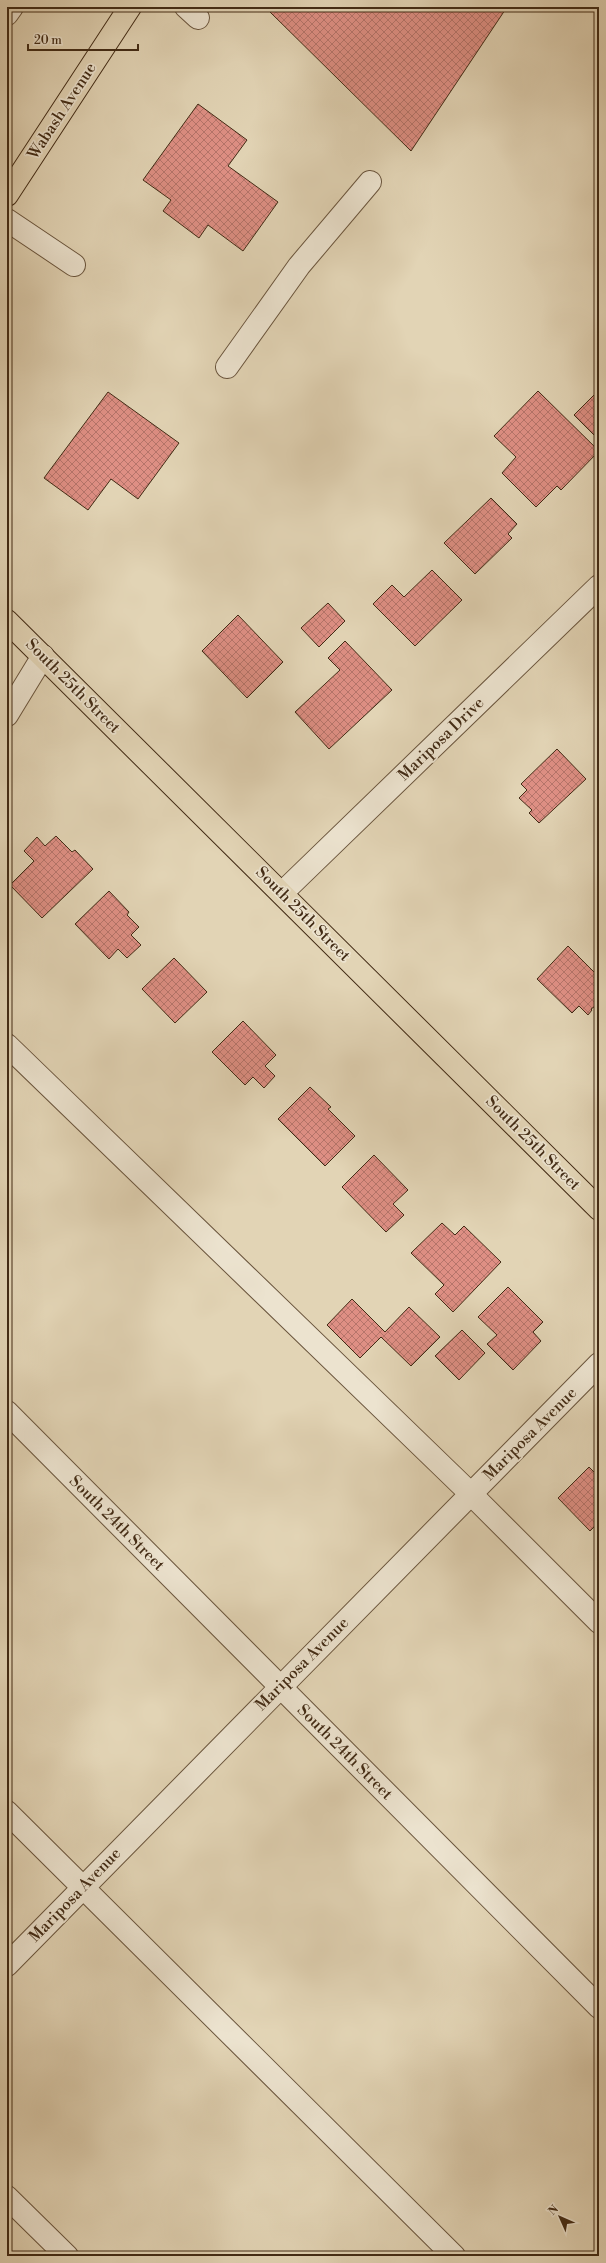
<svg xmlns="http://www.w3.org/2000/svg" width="606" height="2263" viewBox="0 0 606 2263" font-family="'Libre Bodoni',serif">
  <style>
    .building { fill: url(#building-cross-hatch); stroke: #422b15 }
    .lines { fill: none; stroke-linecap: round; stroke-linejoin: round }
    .minor-casing { stroke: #6a553d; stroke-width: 24 }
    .major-casing { stroke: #422b15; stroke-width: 24 }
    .minor { stroke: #ece3cf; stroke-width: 22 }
    .major { stroke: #e2d4b5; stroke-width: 22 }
    .labels { text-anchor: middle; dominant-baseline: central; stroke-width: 3.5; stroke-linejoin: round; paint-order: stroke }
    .street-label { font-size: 16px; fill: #422b15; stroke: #ece3cf }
  </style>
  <defs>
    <pattern id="building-cross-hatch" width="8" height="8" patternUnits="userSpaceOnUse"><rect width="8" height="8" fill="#de8f84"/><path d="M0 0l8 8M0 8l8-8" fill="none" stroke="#b6756b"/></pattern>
  </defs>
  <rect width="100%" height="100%" fill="#e2d4b5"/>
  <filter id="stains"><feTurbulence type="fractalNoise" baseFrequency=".005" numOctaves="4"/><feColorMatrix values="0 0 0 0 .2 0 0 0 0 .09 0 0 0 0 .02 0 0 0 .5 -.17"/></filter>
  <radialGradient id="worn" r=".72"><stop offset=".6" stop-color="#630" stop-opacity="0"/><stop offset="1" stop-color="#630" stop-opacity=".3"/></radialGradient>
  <g class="building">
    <path d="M272,7H507L411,151L269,11Z"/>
    <path d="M198,104L247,140L228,166L278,202L243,251L208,225L199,238L163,211L171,200L143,180Z"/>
    <path d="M599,390V440L574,415Z"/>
    <path d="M538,391L599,451L561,490L557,486L536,507L502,473L516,457L494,436Z"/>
    <path d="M108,392L179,443L138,499L111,479L88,510L44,478Z"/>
    <path d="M491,498L517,524L508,534L512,538L475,574L444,543Z"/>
    <path d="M432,570L462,600L415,646L373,604L392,585L404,597Z"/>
    <path d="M328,603L345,621L319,647L301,628Z"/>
    <path d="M238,615L283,662L247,698L202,651Z"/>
    <path d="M345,641L392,690L329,749L295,712L340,670L328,658Z"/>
    <path d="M557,749L586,779L539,823L529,813L532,810L519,798L527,790L521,784Z"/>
    <path d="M56,836L72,852L75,850L93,869L42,918L10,885L34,861L24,851L37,837L45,846Z"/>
    <path d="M109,891L129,912L127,915L139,927L131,935L141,945L127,958L118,949L109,959L75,924Z"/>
    <path d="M568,946L599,977V1010L594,1007L591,1009L592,1010L588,1015L579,1006L572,1013L537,979Z"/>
    <path d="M174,958L207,992L175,1023L142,989Z"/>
    <path d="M243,1021L276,1055L265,1066L275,1076L264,1088L253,1077L245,1085L212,1052Z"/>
    <path d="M310,1087L331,1107L328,1109L355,1136L325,1166L278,1119Z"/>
    <path d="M374,1155L408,1190L393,1204L404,1215L386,1232L342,1187Z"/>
    <path d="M442,1223L455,1235L464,1226L501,1262L453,1312L435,1294L444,1285L411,1253Z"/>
    <path d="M508,1287L543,1322L533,1332L541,1341L513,1370L487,1344L497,1335L478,1317Z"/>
    <path d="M352,1299L385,1332L409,1307L440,1337L411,1366L381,1337L360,1358L327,1325Z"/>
    <path d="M462,1330L485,1353L459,1380L435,1356Z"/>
    <path d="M589,1467L599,1477V1522L590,1531L558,1498Z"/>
  </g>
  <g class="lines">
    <g class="minor-casing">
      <g id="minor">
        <path d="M186,7L198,18"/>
        <path d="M7,14L12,7"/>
        <path d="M7,220L74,265"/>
        <path d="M227,367L299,266L370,182"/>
        <path d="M7,715L43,656"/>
        <path d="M282,893L599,586"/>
        <path d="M7,1045L471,1494L599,1622"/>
        <path d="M7,1412L599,2007"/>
        <path d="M7,1812L454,2256"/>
        <path d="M7,1965L599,1364"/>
        <path d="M7,2197L67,2256"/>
      </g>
    </g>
    <g class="major-casing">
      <g id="major">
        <path d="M7,195L130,7"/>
        <path d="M7,621L599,1209"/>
      </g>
    </g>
    <use href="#minor" class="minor"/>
    <use href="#major" class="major"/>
  </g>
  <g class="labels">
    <g class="street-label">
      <text transform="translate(62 111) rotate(-57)">Wabash Avenue</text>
      <text transform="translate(73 686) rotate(45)">South 25th Street</text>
      <text transform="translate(441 739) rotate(-44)">Mariposa Drive</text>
      <text transform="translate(303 914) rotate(45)">South 25th Street</text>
      <text transform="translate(533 1143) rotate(45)">South 25th Street</text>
      <text transform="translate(530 1434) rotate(-45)">Mariposa Avenue</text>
      <text transform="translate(117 1523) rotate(45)">South 24th Street</text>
      <text transform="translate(302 1664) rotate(-45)">Mariposa Avenue</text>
      <text transform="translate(345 1752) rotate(45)">South 24th Street</text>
      <text transform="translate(75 1895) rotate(-46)">Mariposa Avenue</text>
    </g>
  </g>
  <rect width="606" height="2263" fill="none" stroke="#e2d4b5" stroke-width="24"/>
  <rect x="8" y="8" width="590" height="2247" fill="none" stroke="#422b15" stroke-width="2"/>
  <rect x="12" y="12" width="582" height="2239" fill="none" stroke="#422b15"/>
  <g transform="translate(560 2217) rotate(315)" stroke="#ece3cf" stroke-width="3" paint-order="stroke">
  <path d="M0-3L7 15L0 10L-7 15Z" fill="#422b15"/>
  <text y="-6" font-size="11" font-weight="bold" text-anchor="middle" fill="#422b15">N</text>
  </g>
  <path d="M28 44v6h110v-6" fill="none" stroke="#422b15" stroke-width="2"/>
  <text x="34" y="44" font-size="12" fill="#422b15" stroke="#ece3cf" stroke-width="3" paint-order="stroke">20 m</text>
  <rect width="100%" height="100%" filter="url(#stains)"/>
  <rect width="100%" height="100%" fill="url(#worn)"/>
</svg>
